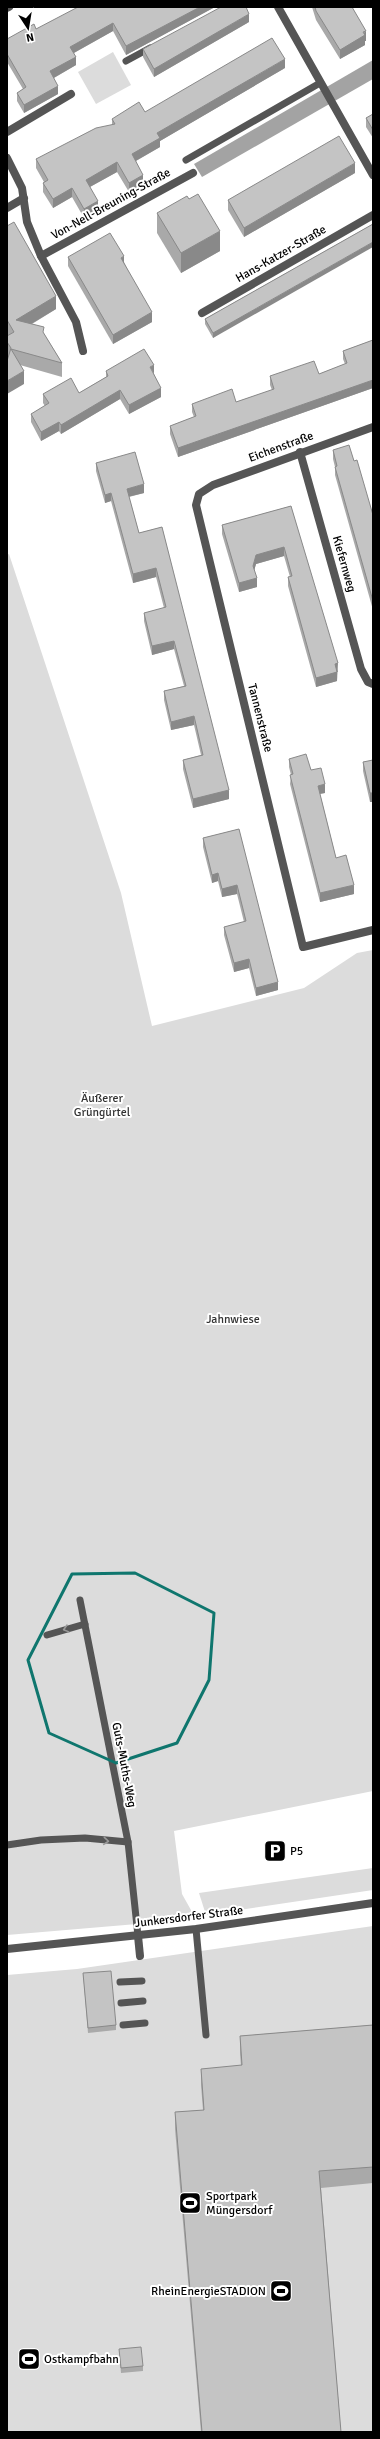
<svg xmlns="http://www.w3.org/2000/svg" width="380" height="2439" viewBox="0 0 380 2439" font-family="Signika,sans-serif">
  <style>
    .green { fill: #dcdcdc }
    .water { fill: #a3a3a3 }
    .lines { fill: none; stroke-linecap: round; stroke-linejoin: round }
    .service { stroke: #555; stroke-width: 7 }
    .pedestrian { stroke: #555; stroke-width: 8 }
    .minor { stroke: #555; stroke-width: 8 }
    .tertiary { stroke: #555; stroke-width: 8 }
    .wall { fill: #a9a9a9 }
    .shaded-wall { fill: #898989 }
    .building { fill: #c4c4c4; stroke: #898989 }
    .oneway { stroke: #999 }
    .marked { fill: none; stroke: #0f766e; stroke-width: 3; stroke-linejoin: round }
    .labels { text-anchor: middle; dominant-baseline: central; stroke-width: 4; stroke-linejoin: round; paint-order: stroke }
    .street-label { font-size: 12px; fill: #000; stroke: #fff }
    .park-label { font-size: 12px; fill: #333; stroke: #fff }
    .poi-label { font-size: 12px; fill: #000; stroke: #fff; text-anchor: start }
  </style>
  <rect width="100%" height="100%" fill="#fff"/>
  <g class="green">
    <path d="M113,52L131,85L96,104L78,72Z"/>
    <path d="M9,554L121,893L152,1026L304,988L357,953L373,950V1791L174,1831L182,1894L196,1919L7,1935V555Z"/>
    <path d="M373,1868V1890L206,1915L199,1893Z"/>
    <path d="M373,1926V2432H7V1975L77,1969Z"/>
  </g>
  <path class="water" d="M373,60V79L202,177L194,164Z"/>
  <g class="lines">
    <g class="service">
      <path d="M126,61L150,48"/>
      <path d="M186,160L320,83"/>
      <path d="M80,1600L128,1842L138,1936"/>
      <path d="M47,1635L85,1624"/>
      <path d="M7,1845L41,1840L85,1838L128,1842"/>
      <path d="M196,1929L206,2035"/>
      <path d="M120,1982L142,1981"/>
      <path d="M121,2003L143,2001"/>
      <path d="M123,2025L145,2023"/>
    </g>
    <path class="pedestrian" d="M138,1936L140,1956"/>
    <g class="minor">
      <path d="M278,7L373,175"/>
      <path d="M7,8L9,7"/>
      <path d="M7,132L71,94"/>
      <path d="M7,158L22,188L27,222L41,256L76,322L83,351"/>
      <path d="M7,208L24,198"/>
      <path d="M41,256L193,173"/>
      <path d="M202,313L373,215"/>
      <path d="M373,427L213,485L199,494L196,505L303,947L373,930"/>
      <path d="M300,452L361,669L368,682L373,684"/>
    </g>
    <path class="tertiary" d="M7,1949L196,1929L373,1903"/>
  </g>
  <g class="wall">
    <path d="M215,7L126,55L113,31L74,53L76,65L54,78L58,94L24,113L17,101V93L23,89L7,62V39L36,29Z"/>
    <path d="M312,7H352L366,41H365V45L340,59L316,20Z"/>
    <path d="M249,22L154,77L143,57V49Z"/>
    <path d="M285,68L160,141V147L136,161L143,184L129,192L117,172L90,187L98,210L84,218L72,197L53,208L43,192V183L44,182L36,168V159L112,125V119L145,112Z"/>
    <path d="M373,114V138L366,127V118Z"/>
    <path d="M355,173L244,237L228,210V200Z"/>
    <path d="M157,213L220,251L181,273L157,233Z"/>
    <path d="M373,224L213,338L205,324V319Z"/>
    <path d="M7,226L56,309L32,324L44,334L62,363V377L20,365L24,384L7,355V336L8,335L7,333Z"/>
    <path d="M68,257L124,262L152,322L113,344L68,266Z"/>
    <path d="M373,340V388L178,457L170,434V426L194,417L192,412V404L236,402L272,390L270,385V376L319,374L345,364L343,359V351Z"/>
    <path d="M106,371L154,374L161,397L129,414L120,399L61,434L59,431L41,441L31,422V414L45,406L43,403V394L79,393L106,377Z"/>
    <path d="M333,450L354,461L373,515V610L335,475V467L333,459Z"/>
    <path d="M96,463L144,493L129,497L139,533L162,527L229,799L193,808L183,769V760L201,755L194,725L171,730L164,700V691L184,686L174,649L152,655L144,621V613L164,608L156,577L133,583L111,501L105,503L96,471Z"/>
    <path d="M291,506L338,672H337V681L316,687L288,586V577H290L284,556L256,564L254,570L257,587L239,592L222,534V525Z"/>
    <path d="M289,759L311,770L325,793L320,794L336,858L354,894L320,902L290,784L291,775L289,767Z"/>
    <path d="M373,760V802H370L363,771V762Z"/>
    <path d="M239,829L278,990L256,996L249,968L234,972L224,935V927L244,922L237,894L222,897L218,881L212,883L203,847V838Z"/>
    <path d="M83,1973L116,2025V2030L88,2033Z"/>
    <path d="M373,2025V2183L321,2188L341,2432H201L175,2129V2112L203,2110L201,2085V2069L241,2066L240,2053V2036Z"/>
    <path d="M119,2349L143,2366V2371L121,2373Z"/>
  </g>
  <g class="shaded-wall">
    <path d="M200,7H215L126,55V46Z"/>
    <path d="M249,14V22L154,77V69Z"/>
    <path d="M113,23V31L70,55V47Z"/>
    <path d="M366,31V41H365V45L340,59V50Z"/>
    <path d="M76,57V65L50,80V71Z"/>
    <path d="M285,59V68L160,141V147L132,163V154L157,133Z"/>
    <path d="M58,86V94L24,113V105Z"/>
    <path d="M117,162V172L86,189V180Z"/>
    <path d="M355,163V173L244,237V228Z"/>
    <path d="M143,175V184L129,192V183Z"/>
    <path d="M72,188V197L53,208V199Z"/>
    <path d="M98,201V210L84,218V209Z"/>
    <path d="M220,231V251L181,273V253Z"/>
    <path d="M373,242V247L213,338V333Z"/>
    <path d="M124,256V265L121,258Z"/>
    <path d="M56,296V309L16,333V320Z"/>
    <path d="M152,312V322L113,344V335Z"/>
    <path d="M154,365V374L150,367Z"/>
    <path d="M24,371V384L7,394V381Z"/>
    <path d="M373,380V388L178,457V448Z"/>
    <path d="M161,388V397L129,414V405Z"/>
    <path d="M120,390V399L61,434V425Z"/>
    <path d="M59,422V431L41,441V432Z"/>
    <path d="M144,484V493L127,497V489Z"/>
    <path d="M111,493V501L105,503V495Z"/>
    <path d="M284,547V556L256,564L253,575V566L256,555Z"/>
    <path d="M156,568V577L133,583V574Z"/>
    <path d="M257,578V587L239,592V583Z"/>
    <path d="M174,641V649L152,655V646Z"/>
    <path d="M338,663L337,681L316,687V678L335,664Z"/>
    <path d="M194,716V725L171,730V722Z"/>
    <path d="M325,784V793L318,794V786Z"/>
    <path d="M229,790V799L193,808V799Z"/>
    <rect x="370" y="793" width="3" height="9"/>
    <path d="M218,873V881L212,883V875Z"/>
    <path d="M237,885V894L222,897V889Z"/>
    <path d="M354,885V894L320,902V893Z"/>
    <path d="M249,959V968L234,972V963Z"/>
    <path d="M278,982V990L256,996V988Z"/>
  </g>
  <g class="building">
    <path d="M78,7H200L126,46L113,23L70,47L76,57L50,71L58,86L24,105L17,93L26,87L7,54V39L34,24L36,29Z"/>
    <path d="M221,7H246L249,14L154,69L143,49Z"/>
    <path d="M315,7H352L366,31L363,32L365,35L340,50L316,11Z"/>
    <path d="M272,38L285,59L157,133L160,138L132,154L143,175L129,183L117,162L86,180L98,201L84,209L72,188L53,199L43,183L48,180L36,159L96,128L115,124L112,119L139,102L145,112Z"/>
    <path d="M373,114V130L366,118Z"/>
    <path d="M339,136L355,163L244,228L228,200Z"/>
    <path d="M198,194L220,231L181,253L157,213L187,196L189,199Z"/>
    <path d="M14,222L56,296L16,320L44,327L43,332L62,363L11,349L24,371L7,381V361L11,348L7,342V336L14,332L7,320V226Z"/>
    <path d="M373,224V242L213,333L205,319Z"/>
    <path d="M110,233L124,256L121,258L152,312L113,335L68,257Z"/>
    <path d="M373,340V380L178,448L170,426L196,416L192,404L232,389L236,402L274,389L270,376L314,361L319,374L347,363L343,351Z"/>
    <path d="M144,349L154,365L150,367L161,388L129,405L120,390L61,425L59,422L41,432L31,414L49,403L43,394L71,378L79,393L108,376L106,371Z"/>
    <path d="M349,445L354,461L357,460L373,515V601L335,467L337,466L333,450Z"/>
    <path d="M135,452L144,484L127,489L139,533L162,527L229,790L193,799L183,760L203,755L194,716L171,722L164,691L186,686L174,641L152,646L144,613L166,607L156,568L133,574L111,493L105,495L96,463Z"/>
    <path d="M291,506L338,663L335,664L337,672L316,678L288,577L292,576L284,547L256,555L253,566L257,578L239,583L222,525Z"/>
    <path d="M306,754L311,770L321,768L325,784L318,786L336,858L346,855L354,885L320,893L290,775L293,774L289,759Z"/>
    <path d="M373,760V793H370L363,762Z"/>
    <path d="M239,829L278,982L256,988L249,959L234,963L224,927L246,921L237,885L222,889L218,873L212,875L203,838Z"/>
    <path d="M111,1971L116,2025L88,2028L83,1973Z"/>
    <path d="M373,2025V2167L319,2171L341,2432H202L175,2112L204,2110L201,2069L242,2065L240,2036Z"/>
    <path d="M141,2347L143,2366L121,2368L119,2349Z"/>
  </g>
  <defs><path id="oneway-chevron" d="M-2-3.5L2.5 0L-2 3.5" fill="none" stroke-width="1.6" stroke-linecap="round" stroke-linejoin="round"/></defs>
  <g class="oneway">
    <use href="#oneway-chevron" transform="translate(66 1629) rotate(165)"/>
    <use href="#oneway-chevron" transform="translate(106 1841) rotate(5)"/>
  </g>
  <path class="marked" d="M135,1573L214,1613L209,1680L177,1743L116,1763L49,1733L28,1660L72,1574Z"/>
  <defs>
    <g id="parking-square" transform="scale(1.15)"><rect x="-9" y="-9" width="18" height="18" rx="4" fill="#000" stroke="#fff"/><path d="M-3.5-5.5H1a3.5 3.5 0 0 1 0 7H-1V5.5H-3.5ZM-1-3.4V-.6H.8a1.4 1.4 0 0 0 0-2.8Z" fill="#fff"/></g>
    <g id="stadium-square" transform="scale(1.15)"><rect x="-9" y="-9" width="18" height="18" rx="4" fill="#000" stroke="#fff"/><path d="M0-5a6.5 5 0 1 0 0 10a6.5 5 0 1 0 0-10ZM-3.5-1.8h7v3.6h-7Z" fill="#fff"/></g>
  </defs>
  <g fill-rule="evenodd">
    <use href="#parking-square" x="275" y="1851"/>
    <use href="#stadium-square" x="190" y="2203"/>
    <use href="#stadium-square" x="281" y="2291"/>
    <use href="#stadium-square" x="29" y="2359"/>
  </g>
  <g class="labels">
    <g class="street-label">
      <text transform="translate(111 204) rotate(-29)">Von-Nell-Breuning-Straße</text>
      <text transform="translate(281 254) rotate(-30)">Hans-Katzer-Straße</text>
      <text transform="translate(281 447) rotate(-20)">Eichenstraße</text>
      <text transform="translate(344 564) rotate(74)">Kiefernweg</text>
      <text transform="translate(260 718) rotate(76)">Tannenstraße</text>
      <text transform="translate(124 1765) rotate(79)">Guts-Muths-Weg</text>
      <text transform="translate(189 1917) rotate(-7)">Junkersdorfer Straße</text>
    </g>
    <g class="park-label">
      <text x="102" y="1098">Äußerer<tspan x="102" dy="14">Grüngürtel</tspan></text>
      <text x="233" y="1319">Jahnwiese</text>
    </g>
    <g class="poi-label">
      <text x="290" y="1851">P5</text>
      <text x="206" y="2196">Sportpark<tspan x="206" dy="14">Müngersdorf</tspan></text>
      <text x="266" y="2291" text-anchor="end">RheinEnergieSTADION</text>
      <text x="44" y="2359">Ostkampfbahn</text>
    </g>
  </g>
  <rect width="380" height="2439" fill="none" stroke="#000000" stroke-width="16"/>
  <g transform="translate(28 28) rotate(168)" stroke="#ffffff" stroke-width="3" paint-order="stroke">
  <path d="M0-3L7 15L0 10L-7 15Z" fill="#000000"/>
  <text y="-6" font-size="11" font-weight="bold" text-anchor="middle" fill="#000000">N</text>
  </g>
</svg>
